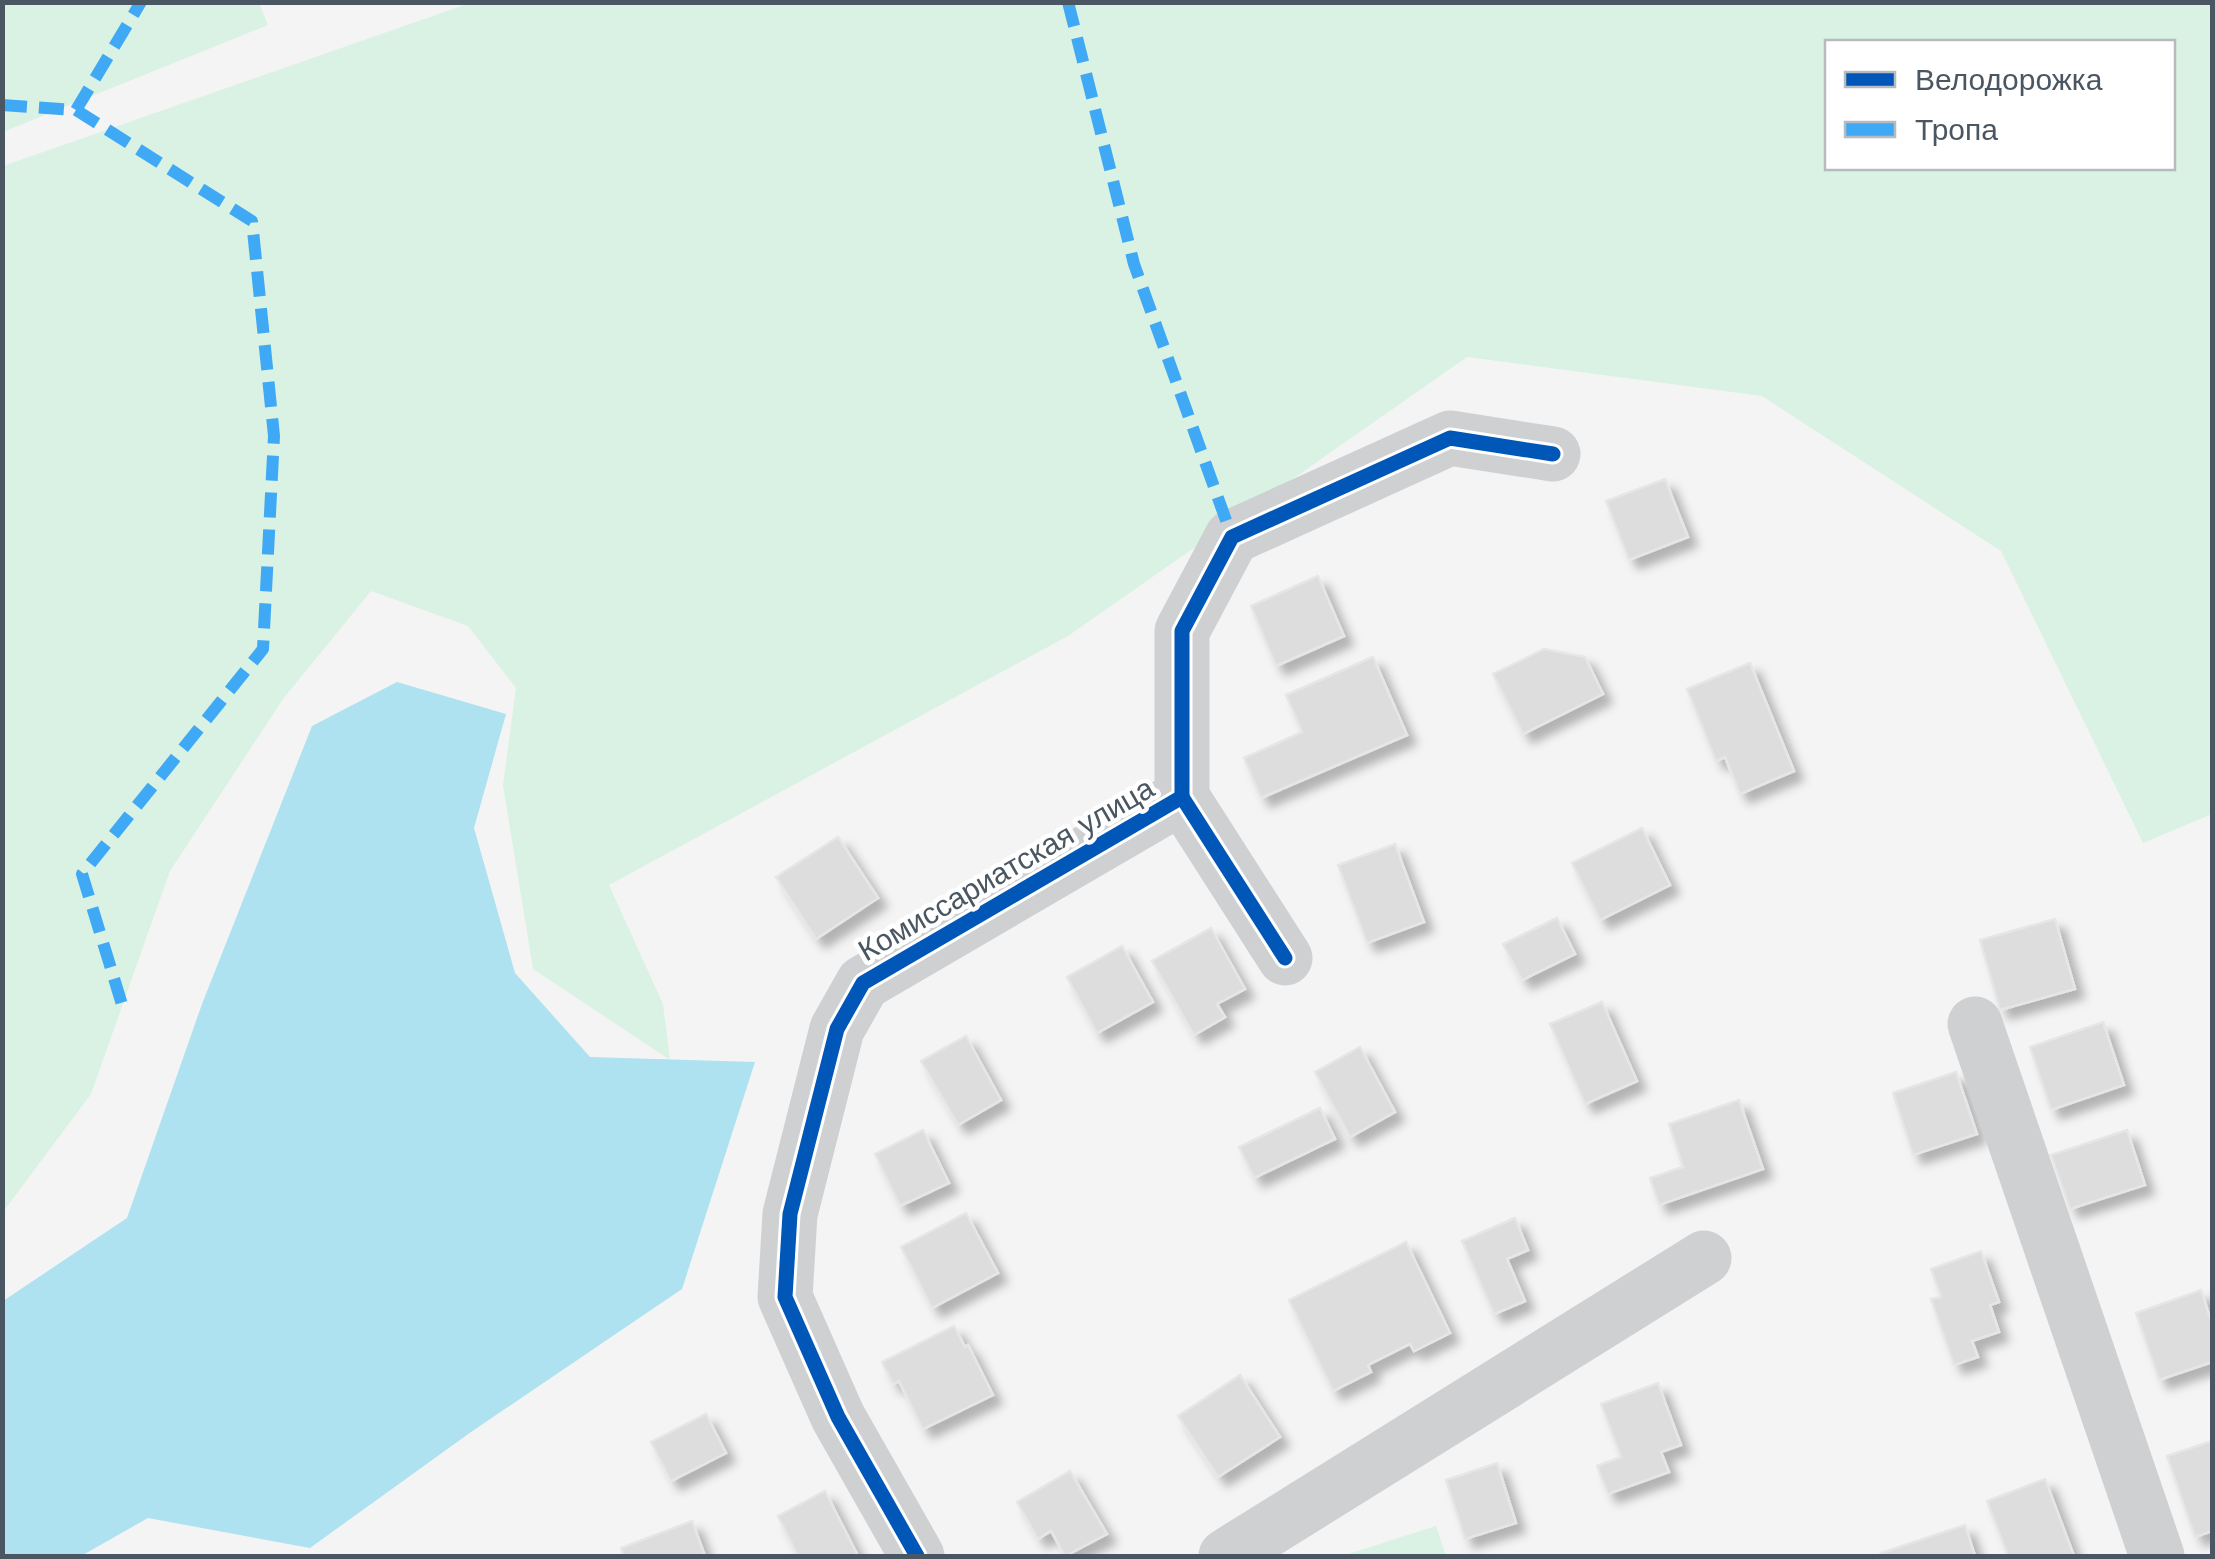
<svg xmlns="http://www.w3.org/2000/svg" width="2215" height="1559" viewBox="0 0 2215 1559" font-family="'Work Sans',sans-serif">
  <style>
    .green { fill: #d9f2e3; fill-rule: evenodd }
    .water { fill: #aee2f0 }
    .building { fill: #ddddde; stroke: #e5e6e7; stroke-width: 2.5; filter: url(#shadow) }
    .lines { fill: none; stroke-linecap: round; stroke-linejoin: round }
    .minor { stroke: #ced0d2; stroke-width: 55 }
    .quiet { stroke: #3fa9f5; stroke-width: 12; stroke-dasharray: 25 12; stroke-linecap: butt }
    .cycleway-casing { stroke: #fff; stroke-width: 21 }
    .cycleway { stroke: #0057b8; stroke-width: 15 }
    .labels { text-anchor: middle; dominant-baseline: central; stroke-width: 9; stroke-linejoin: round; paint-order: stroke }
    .street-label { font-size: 30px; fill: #4a5661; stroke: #fff }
  </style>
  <defs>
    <filter id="shadow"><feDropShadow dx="9" dy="9" stdDeviation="5" flood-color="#0004"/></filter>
  </defs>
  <rect width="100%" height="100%" fill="#f4f4f4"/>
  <g class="green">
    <path d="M3,2L259,3L268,25L3,132Z"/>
    <path d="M470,3H2212V814L2143,843L2001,551L1762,396L1467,357L1068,636L609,885L663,1004L670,1060L533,969L503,785L516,688L468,626L371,591L283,699L170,871L91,1094L3,1212V166ZM1828,42H2172V168H1828Z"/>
    <path d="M1436,1526L1446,1556H1342Z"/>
  </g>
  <path class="water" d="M397,682L506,714L474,828L515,973L590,1057L755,1062L682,1289L471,1432L310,1548L148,1518L81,1556H3V1301L127,1218L202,1004L312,726Z"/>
  <g class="building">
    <path d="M1665,479L1688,537L1629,560L1606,501Z"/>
    <path d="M1318,576L1344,636L1276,666L1251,606Z"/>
    <path d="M1544,649L1585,657L1603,694L1523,734L1493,674Z"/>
    <path d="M1373,657L1407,735L1261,798L1244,758L1302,732L1286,695Z"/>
    <path d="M1750,663L1794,771L1740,794L1725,757L1716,761L1687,689Z"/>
    <path d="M1642,828L1670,885L1600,920L1572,863Z"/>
    <path d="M838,837L878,898L816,939L776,877Z"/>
    <path d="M1395,844L1424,922L1367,943L1338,865Z"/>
    <path d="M1557,918L1575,954L1522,980L1503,944Z"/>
    <path d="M2055,919L2075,989L2000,1010L1980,940Z"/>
    <path d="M1211,928L1245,989L1217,1004L1225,1017L1194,1035L1152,961Z"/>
    <path d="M1122,946L1153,1002L1097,1033L1067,977Z"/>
    <path d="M1602,1002L1637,1081L1585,1104L1550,1024Z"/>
    <path d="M2103,1022L2124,1085L2051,1110L2030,1047Z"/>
    <path d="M966,1036L1001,1100L958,1125L921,1061Z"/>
    <path d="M1360,1047L1395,1112L1350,1137L1315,1072Z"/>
    <path d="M1956,1072L1977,1134L1913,1155L1893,1093Z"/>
    <path d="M1739,1100L1763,1169L1659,1205L1650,1178L1683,1167L1669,1124Z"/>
    <path d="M1320,1108L1335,1139L1254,1178L1239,1147Z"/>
    <path d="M923,1130L949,1183L900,1206L875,1154Z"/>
    <path d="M2127,1130L2145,1185L2070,1209L2051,1155Z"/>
    <path d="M966,1213L998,1273L932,1308L901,1247Z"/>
    <path d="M1515,1218L1528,1250L1507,1259L1525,1301L1494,1314L1462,1241Z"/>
    <path d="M1406,1242L1450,1333L1414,1351L1410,1344L1368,1365L1371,1372L1333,1391L1289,1300Z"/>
    <path d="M1981,1251L1999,1302L1990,1305L1999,1332L1972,1341L1978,1357L1954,1365L1931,1299L1941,1297L1931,1269Z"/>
    <path d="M2201,1290L2212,1324V1362L2159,1380L2136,1313Z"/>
    <path d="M954,1326L965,1347L968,1345L993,1395L923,1429L899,1381L893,1384L882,1362Z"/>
    <path d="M1240,1375L1280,1437L1218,1477L1178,1416Z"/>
    <path d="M1658,1383L1681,1445L1661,1452L1669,1472L1608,1494L1597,1466L1621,1457L1601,1404Z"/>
    <path d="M706,1414L726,1453L671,1481L651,1442Z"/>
    <path d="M2212,1441V1531L2195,1537L2167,1456Z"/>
    <path d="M1497,1463L1516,1523L1465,1539L1446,1480Z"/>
    <path d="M1070,1471L1107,1534L1065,1556L1051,1531L1038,1539L1017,1502Z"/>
    <path d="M2045,1479L2074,1556H2008L1987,1501Z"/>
    <path d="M825,1491L858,1556H798L778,1516Z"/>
    <path d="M692,1521L705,1556H624L621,1548Z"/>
    <path d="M1965,1525L1975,1556H1883L1881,1553Z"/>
  </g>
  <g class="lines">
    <g class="minor">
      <path d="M1182,797V631L1232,537L1450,438L1553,454"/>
      <path d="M1975,1024L2157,1556"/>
      <path d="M917,1556L838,1417L785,1297L790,1214L837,1029L863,983L1182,797L1285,958"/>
      <path d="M1226,1556L1704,1258"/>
    </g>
    <g class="quiet">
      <path d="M1068,2L1134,264L1232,537"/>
      <path d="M2,105L76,110L252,221L274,436L263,649L82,874L124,1011"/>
      <path d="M76,110L141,2"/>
    </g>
    <g class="cycleway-casing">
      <g id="cycleway">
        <path d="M1182,797V631L1232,537L1450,438L1553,454"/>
        <path d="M917,1556L838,1417L785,1297L790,1214L837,1029L863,983L1182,797L1285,958"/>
      </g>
    </g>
    <use href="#cycleway" class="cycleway"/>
  </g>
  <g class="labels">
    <g class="street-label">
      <text transform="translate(1006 869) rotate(-30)">Комиссариатская улица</text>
    </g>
  </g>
  <rect width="2215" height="1559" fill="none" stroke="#4a5661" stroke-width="10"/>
  <rect x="1825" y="40" width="350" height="130" fill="#ffffff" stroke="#b7bbc0" stroke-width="2.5"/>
  <rect x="1845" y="72" width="50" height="15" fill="#0057b8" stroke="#b7bbc0" stroke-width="2.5"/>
  <text x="1915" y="90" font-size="30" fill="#4a5661">Велодорожка</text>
  <rect x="1845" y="122" width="50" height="15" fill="#3fa9f5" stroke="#b7bbc0" stroke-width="2.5"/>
  <text x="1915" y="140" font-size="30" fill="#4a5661">Тропа</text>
</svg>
